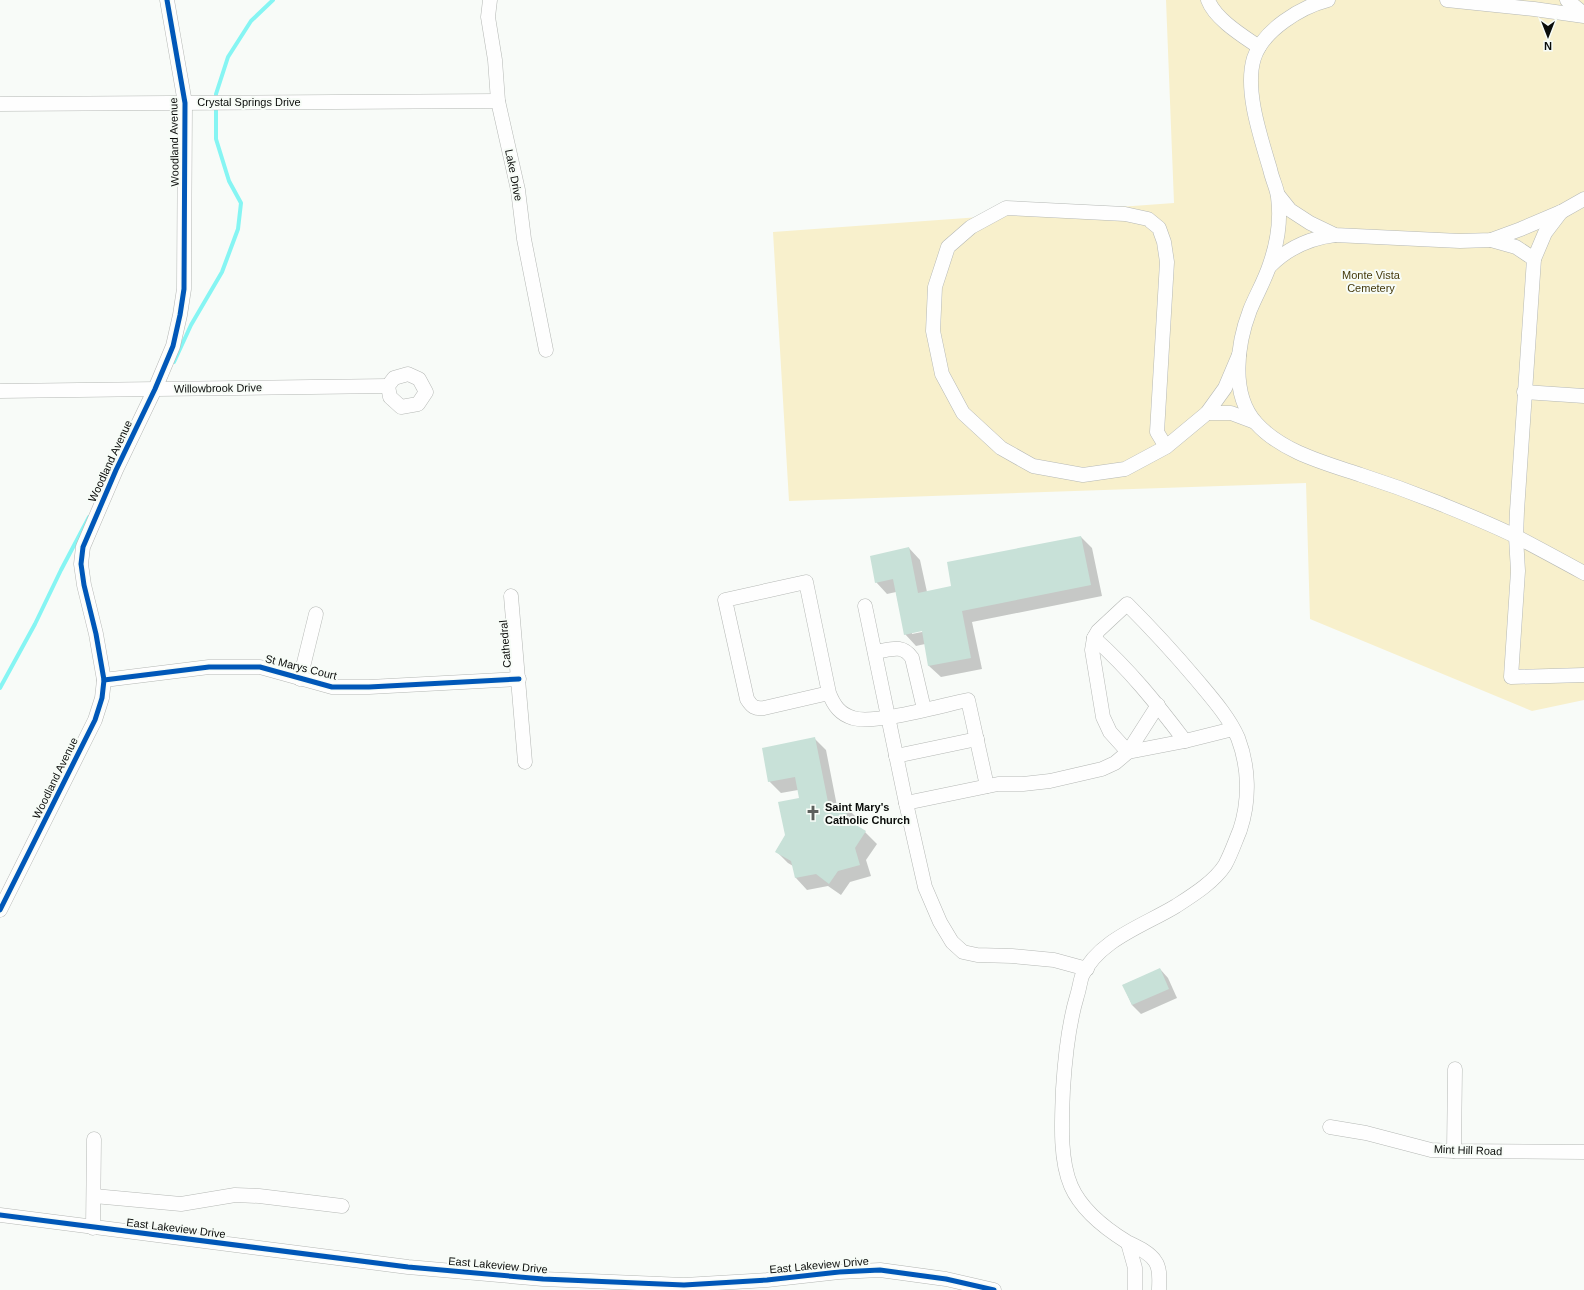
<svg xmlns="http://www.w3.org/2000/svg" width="1584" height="1290" viewBox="0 0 1584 1290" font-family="Arial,sans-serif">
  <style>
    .green { fill: #f8f0cc }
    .shadow { fill: #0003; fill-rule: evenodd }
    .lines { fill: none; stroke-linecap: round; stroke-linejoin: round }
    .stream { stroke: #86f5f3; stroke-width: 4 }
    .building { fill: #c8e1d8 }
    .minor-casing { stroke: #b5b8b5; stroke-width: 15 }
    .minor { stroke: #fefefe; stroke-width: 14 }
    .cycleway-casing { stroke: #f7fcf7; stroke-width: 8 }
    .cycleway { stroke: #0057b8; stroke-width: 5 }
    .labels { text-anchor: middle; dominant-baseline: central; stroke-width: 4; stroke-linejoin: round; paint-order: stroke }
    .street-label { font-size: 11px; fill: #0a0c0a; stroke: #f7fcf7 }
    .park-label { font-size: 11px; fill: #453a0c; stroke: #f7fcf7 }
    .poi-label { font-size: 11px; font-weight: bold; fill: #0a0c0a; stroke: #f7fcf7; text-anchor: start }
  </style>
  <rect width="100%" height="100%" fill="#f8fbf8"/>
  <path class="green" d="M1166,0H1584V700L1532,711L1310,619L1306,483L789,501L773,232L1174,203Z"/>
  <g class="shadow">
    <path d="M1081,537L1092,548L1102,596L972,622L982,669L941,677L929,666L925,644L916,646L905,634L896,592L887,594L876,582L909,548L920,560L927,592L953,587ZM926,629L927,631L912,634V632Z"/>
    <path d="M814,738L826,750L837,806L844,805L856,817L858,828L865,832L877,844L866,860L871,876L850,882L841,895L828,886L807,890L796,878L793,866L788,863L776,851L786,836L800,799L798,790L781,793L769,781Z"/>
    <path d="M1160,969L1168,978L1177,998L1141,1014L1132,1005L1123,985Z"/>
  </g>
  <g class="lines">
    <g class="stream">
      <path d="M174,362L191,325L222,272L238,229L241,203L229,181L216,139V94L228,57L251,21L273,0"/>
      <path d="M0,688L35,624L61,570L89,517"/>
    </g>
  </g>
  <g class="building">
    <path d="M1081,536L1091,585L962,611L971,658L928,666L922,631L904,635L893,579L875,583L870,556L909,547L918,593L951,586L947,562Z"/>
    <path d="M815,737L829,807L845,804L848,820L866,831L855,848L860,865L838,871L829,884L816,874L795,878L791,861L775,852L785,835L778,802L799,798L795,777L768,782L762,748Z"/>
    <path d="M1160,968L1169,989L1132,1005L1122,985Z"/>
  </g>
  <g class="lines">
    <g class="minor-casing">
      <g id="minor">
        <path d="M490,0L488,17L495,60L498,101L518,190L524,239L546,350"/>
        <path d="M1208,0C1215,19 1243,36 1259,47"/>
        <path d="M1328,0C1301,7 1263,30 1254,58C1244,90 1261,138 1270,169C1272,179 1277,188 1278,197C1281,219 1277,244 1270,264C1265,280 1256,295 1250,310C1237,344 1230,394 1256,423C1282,452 1325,463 1361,475C1386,483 1411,492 1436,502C1463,513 1491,524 1517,537C1540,549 1562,561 1584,573"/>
        <path d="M1447,0L1534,9L1584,16"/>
        <path d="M1567,0L1584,14"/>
        <path d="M0,104L498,101"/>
        <path d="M1278,195L1290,210L1310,223L1335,235L1460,241L1491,240L1521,229L1561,212L1584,199"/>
        <path d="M1561,212L1545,233L1534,259L1517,511L1516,537L1518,571L1511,677L1584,675"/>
        <path d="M1491,240L1516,247L1534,259"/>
        <path d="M1270,266C1288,248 1310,238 1335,235"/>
        <path d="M408,374L419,379L426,392L418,404L401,407L390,397L388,386L394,378Z"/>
        <path d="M0,391L388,386"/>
        <path d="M1524,392L1584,396"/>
        <path d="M1207,413H1231L1255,422"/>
        <path d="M1166,447L1157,432L1167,262L1164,242L1159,228L1148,219L1125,214L1006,208L971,227L948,247L935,287L933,331L942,374L963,413L1001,448L1033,466L1083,475L1125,469L1166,447L1207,413L1225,388L1239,355"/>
        <path d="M511,596L525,762"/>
        <path d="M865,606L906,803L925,887L940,922L952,942L963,952L977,955L1012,956L1054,960L1087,969"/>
        <path d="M1094,638C1129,669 1157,704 1185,741"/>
        <path d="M875,652C890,650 902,643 912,658L924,709"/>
        <path d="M300,679L316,614"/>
        <path d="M104,680L209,667H260L332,687H369L519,679"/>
        <path d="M829,693L764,708C755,709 752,707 747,699L725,600L806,582L829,693C834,706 840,714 853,718C874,725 943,705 968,700L987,786"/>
        <path d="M896,756L977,739"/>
        <path d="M906,803L998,784H1023L1050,781L1102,769L1115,763L1128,752L1158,705"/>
        <path d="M0,910L95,720L102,698L104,680L96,634L84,585L81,564L83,547L116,470L155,389L173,346L180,315L184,289L185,103L167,0"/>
        <path d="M1330,1127L1366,1133L1431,1150L1454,1151L1584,1152"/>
        <path d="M1454,1151L1455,1069"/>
        <path d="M94,1196L181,1204L235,1195L259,1196L342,1206"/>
        <path d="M0,1215L408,1267L543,1279L684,1285L767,1280L839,1272L880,1270L946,1279L994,1290"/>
        <path d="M93,1228L94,1139"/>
        <path d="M1128,1243L1135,1268V1290"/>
        <path d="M1159,1290C1159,1281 1161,1269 1155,1261C1149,1252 1137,1247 1127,1242C1106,1229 1081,1209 1071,1186C1059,1158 1062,1118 1063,1089C1065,1057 1068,1026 1077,996C1079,990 1080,982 1082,976C1098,940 1145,925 1176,906C1193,895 1214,882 1225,865C1231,854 1235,842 1240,830C1250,800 1249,767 1238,738C1229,717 1211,697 1196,679C1174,653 1151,628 1127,604L1098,631L1094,638L1092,650L1103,717L1110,732L1128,752L1185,741L1233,729"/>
      </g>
    </g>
    <use href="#minor" class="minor"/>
    <g class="cycleway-casing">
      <g id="cycleway">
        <path d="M104,680L209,667H260L332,687H369L519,679"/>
        <path d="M0,910L95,720L102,698L104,680L96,634L84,585L81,564L83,547L116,470L155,389L173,346L180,315L184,289L185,103L167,0"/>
        <path d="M0,1215L408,1267L543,1279L684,1285L767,1280L839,1272L880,1270L946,1279L994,1290"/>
      </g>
    </g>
    <use href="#cycleway" class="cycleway"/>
  </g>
  <defs>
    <g id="church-bare" transform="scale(1.2)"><path d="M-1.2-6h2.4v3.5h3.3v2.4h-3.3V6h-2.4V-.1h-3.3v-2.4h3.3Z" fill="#5d605d" stroke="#f7fcf7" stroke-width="2.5" paint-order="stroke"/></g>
  </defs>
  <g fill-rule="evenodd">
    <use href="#church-bare" x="813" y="813"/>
  </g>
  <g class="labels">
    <g class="street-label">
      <text x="249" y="102">Crystal Springs Drive</text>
      <text transform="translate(174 142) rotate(-91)">Woodland Avenue</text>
      <text transform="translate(514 175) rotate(79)">Lake Drive</text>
      <text transform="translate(218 388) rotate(-1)">Willowbrook Drive</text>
      <text transform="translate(110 461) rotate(-65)">Woodland Avenue</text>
      <text transform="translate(505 644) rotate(-95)">Cathedral</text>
      <text transform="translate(301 667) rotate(14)">St Marys Court</text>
      <text transform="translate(55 778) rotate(-64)">Woodland Avenue</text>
      <text transform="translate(1468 1150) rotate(2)">Mint Hill Road</text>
      <text transform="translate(176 1228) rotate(7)">East Lakeview Drive</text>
      <text transform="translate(498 1265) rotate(5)">East Lakeview Drive</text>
      <text transform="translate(819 1265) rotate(-5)">East Lakeview Drive</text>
    </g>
    <g class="park-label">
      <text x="1371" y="275">Monte Vista<tspan x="1371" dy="13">Cemetery</tspan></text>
    </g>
    <g class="poi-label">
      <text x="825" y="807">Saint Mary's<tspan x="825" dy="13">Catholic Church</tspan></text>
    </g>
  </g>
  <g transform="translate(1548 36) rotate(180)" stroke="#f7fcf7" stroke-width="3" paint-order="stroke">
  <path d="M0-3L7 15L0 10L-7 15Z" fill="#0a0c0a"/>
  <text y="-6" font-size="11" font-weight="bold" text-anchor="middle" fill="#0a0c0a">N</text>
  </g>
</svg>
